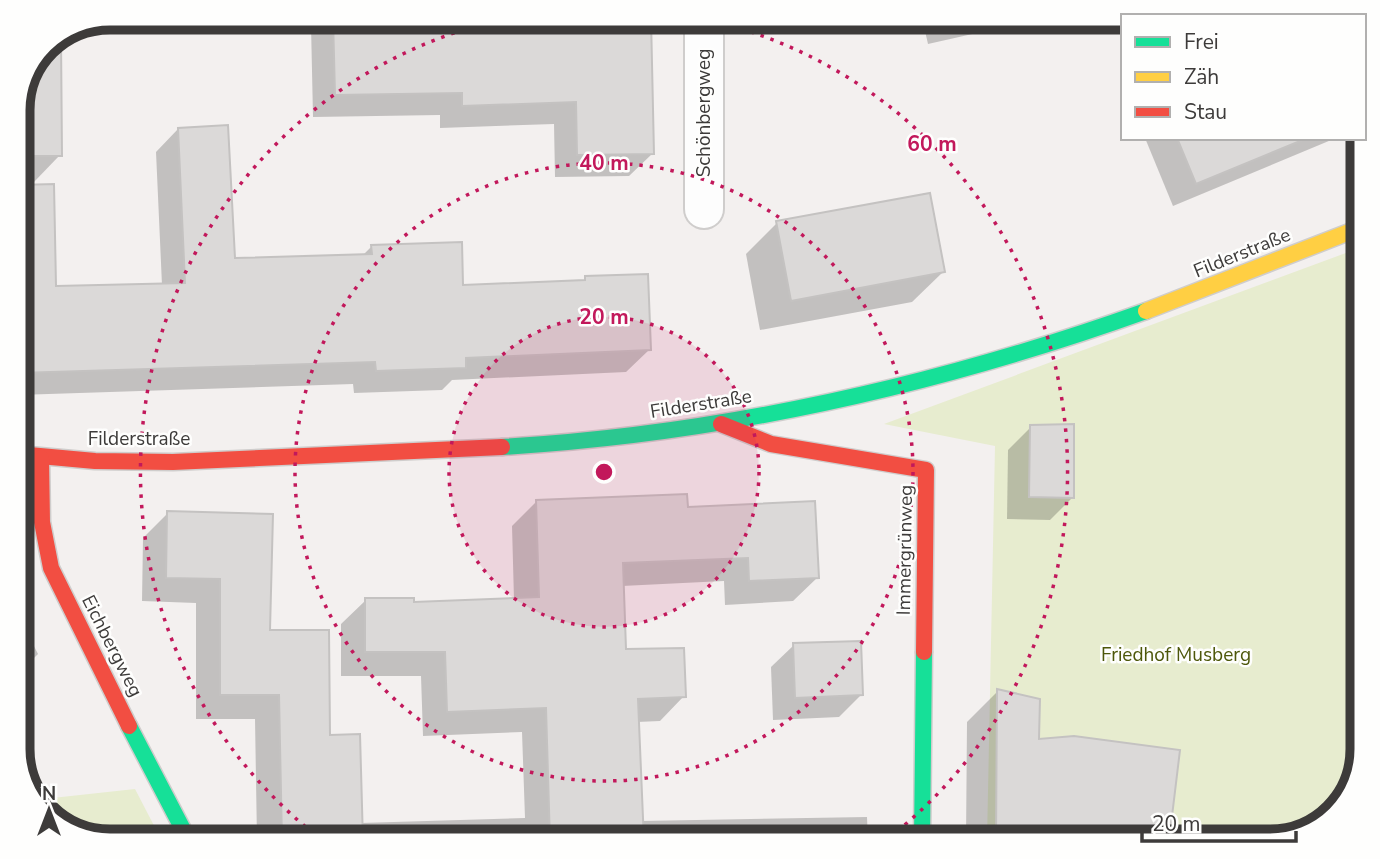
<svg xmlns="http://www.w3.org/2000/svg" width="1380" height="859" viewBox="0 0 1380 859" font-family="'Nunito Sans',sans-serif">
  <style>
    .green { fill: #e7eccf }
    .shadow { fill: #0003 }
    .building { fill: #dbd9d8; stroke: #c4c2c1; stroke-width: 2 }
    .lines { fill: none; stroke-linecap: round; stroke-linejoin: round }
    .street-casing { stroke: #cfcdcc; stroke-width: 42 }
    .fast-casing { stroke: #cfcdcc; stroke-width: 19 }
    .slow-casing { stroke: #cfcdcc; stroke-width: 19 }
    .jam-casing { stroke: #cfcdcc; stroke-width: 19 }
    .street { stroke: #fdfdfd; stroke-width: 38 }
    .fast { stroke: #16e098; stroke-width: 16 }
    .slow { stroke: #ffcf43; stroke-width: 16 }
    .jam { stroke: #f24e42; stroke-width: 16 }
    .ring { fill: none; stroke: #c2185b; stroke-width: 3.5; stroke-dasharray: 3.5 7 }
    .labels { text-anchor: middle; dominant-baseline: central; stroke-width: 5; stroke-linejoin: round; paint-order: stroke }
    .street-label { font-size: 19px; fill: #3d3b3a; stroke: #fefefd }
    .park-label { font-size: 19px; fill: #4d570a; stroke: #fefefd }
    .rim { fill: none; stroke: #3d3b3a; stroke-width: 9 }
    .centre { fill: #c2185b; stroke: #fefefd; stroke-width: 3.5 }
    .ring-label { font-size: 21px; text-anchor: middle; font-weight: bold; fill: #c2185b; stroke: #fefefd; stroke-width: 5; stroke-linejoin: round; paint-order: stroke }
  </style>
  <rect width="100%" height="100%" fill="#f3f0ef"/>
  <g class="green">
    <path d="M1362,247V750C1343,815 1338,823 1271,841H987L995,446L884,424Z"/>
    <path d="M135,789L162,841H110L59,826L34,800Z"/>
  </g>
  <g class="shadow">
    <path d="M318,18H650L652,154L629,176L555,177L554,124L440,128V115L313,117L311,25Z"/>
    <path d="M922,18H1044L928,44Z"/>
    <path d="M47,43L60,155L33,183H18V104Z"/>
    <path d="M178,129L233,259L362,256L372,246L462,287L582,282L586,278L649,350L626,372L452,380L442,390L354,393L353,384L18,395V253L54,252L55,288L162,285L156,152Z"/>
    <path d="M1145,138H1336L1173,206Z"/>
    <path d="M777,223L943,272L912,302L760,330L746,254Z"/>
    <path d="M1031,427L1073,497L1050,520L1007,519L1008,450Z"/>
    <path d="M536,502L686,509L818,577L793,601L725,605L724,581L622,586L624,651L684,696L660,721L637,722L641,821L867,817L868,841H257L255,719H196V603L142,601L143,538L168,513L268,632L328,736L360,823L525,818L522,732L423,736L421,676H341V624L366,600L413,604L514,600L512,526Z"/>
    <path d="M18,615L38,654L18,674Z"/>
    <path d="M794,645L861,695L839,717L773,720L771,667Z"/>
    <path d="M998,691L1037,741L1178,752L1168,841H966L967,722Z"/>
  </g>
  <g class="building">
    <path d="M333,18H651L654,154L577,155L576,102L462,106V93L335,95Z"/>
    <path d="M61,38L62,156H18V104L45,44Z"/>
    <path d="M228,125L235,258L372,254L371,245L462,242L463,285L585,280V276L648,274L651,350L466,358V368L376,371L375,362L18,373V185L54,184L56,286L185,283L178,128Z"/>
    <path d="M1177,138H1305V139L1196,184Z"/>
    <path d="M930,193L945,272L791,301L776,221Z"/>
    <path d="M1074,424V498L1029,497L1030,425Z"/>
    <path d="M687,494L688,507L815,501L819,578L749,581L748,558L623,563L626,649L684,648L686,697L638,699L644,842H550L546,708L447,712L445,652H365V598H414V602L539,597L536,500Z"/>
    <path d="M167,511L273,514L270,630H329L330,735L360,734L363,842H282L279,695H220V579L166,578Z"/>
    <path d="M861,641L863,695L795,698L793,643Z"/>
    <path d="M997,689L1040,699L1039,739L1074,736L1180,750L1169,841H996Z"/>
  </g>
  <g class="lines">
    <g class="street-casing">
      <path id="street" d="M704,209V18"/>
    </g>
    <g class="fast-casing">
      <g id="fast">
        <path d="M502,447C723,434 939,385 1146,311"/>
        <path d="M129,726L189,841"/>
        <path d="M922,841L924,652"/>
      </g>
    </g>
    <g class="slow-casing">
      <path id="slow" d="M1146,311L1362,227"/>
    </g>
    <g class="jam-casing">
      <g id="jam">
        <path d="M721,424L771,444L926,470L924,652"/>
        <path d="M18,454L95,461L173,462L502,447"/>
        <path d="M41,458L42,522L51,568L129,726"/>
      </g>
    </g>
    <use href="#street" class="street"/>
    <use href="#fast" class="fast"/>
    <use href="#slow" class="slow"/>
    <use href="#jam" class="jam"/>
  </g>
  <circle cx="604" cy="472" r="155" fill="#c2185b" fill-opacity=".12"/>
  <g class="ring">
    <circle cx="604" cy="472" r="155"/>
    <circle cx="604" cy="472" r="309"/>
    <path d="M322 840A464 464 0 0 1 508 18M700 18A464 464 0 0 1 886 840"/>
  </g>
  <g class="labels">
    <g class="street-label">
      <text transform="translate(704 113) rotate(-90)">Schönbergweg</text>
      <text transform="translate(1242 253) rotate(-22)">Filderstraße</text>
      <text transform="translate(701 404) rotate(-9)">Filderstraße</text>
      <text x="139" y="439">Filderstraße</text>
      <text transform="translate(905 550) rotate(-89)">Immergrünweg</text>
      <text transform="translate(112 646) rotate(63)">Eichbergweg</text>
    </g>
    <g class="park-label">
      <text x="1176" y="655">Friedhof Musberg</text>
    </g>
  </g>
  <path d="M0 0H1380V859H0ZM110 30H1270A80 80 0 0 1 1350 110V749A80 80 0 0 1 1270 829H110A80 80 0 0 1 30 749V110A80 80 0 0 1 110 30Z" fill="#fefefd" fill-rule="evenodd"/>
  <path class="rim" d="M110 30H1270A80 80 0 0 1 1350 110V749A80 80 0 0 1 1270 829H110A80 80 0 0 1 30 749V110A80 80 0 0 1 110 30Z"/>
  <circle cx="604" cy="472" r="10" class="centre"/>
  <g class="ring-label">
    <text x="932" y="151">60 m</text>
    <text x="604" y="170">40 m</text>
    <text x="604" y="324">20 m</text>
  </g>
  <rect x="1121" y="14" width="245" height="126" fill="#fefefd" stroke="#b1b0af" stroke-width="2"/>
  <rect x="1135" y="37" width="35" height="10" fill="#16e098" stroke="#b1b0af" stroke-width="2"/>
  <text x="1184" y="49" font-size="21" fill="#3d3b3a">Frei</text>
  <rect x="1135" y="72" width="35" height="10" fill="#ffcf43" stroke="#b1b0af" stroke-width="2"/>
  <text x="1184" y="84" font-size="21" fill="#3d3b3a">Zäh</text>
  <rect x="1135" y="107" width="35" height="10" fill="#f24e42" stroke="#b1b0af" stroke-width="2"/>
  <text x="1184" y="119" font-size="21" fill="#3d3b3a">Stau</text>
  <g transform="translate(49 810)" stroke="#fefefd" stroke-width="5" paint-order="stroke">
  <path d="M0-5L12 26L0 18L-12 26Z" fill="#3d3b3a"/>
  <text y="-10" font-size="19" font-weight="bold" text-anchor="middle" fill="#3d3b3a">N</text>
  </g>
  <path d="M1142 831v10h154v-10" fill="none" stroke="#3d3b3a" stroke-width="3.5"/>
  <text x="1152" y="831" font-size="21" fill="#3d3b3a" stroke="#fefefd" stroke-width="5" paint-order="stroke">20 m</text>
</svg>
